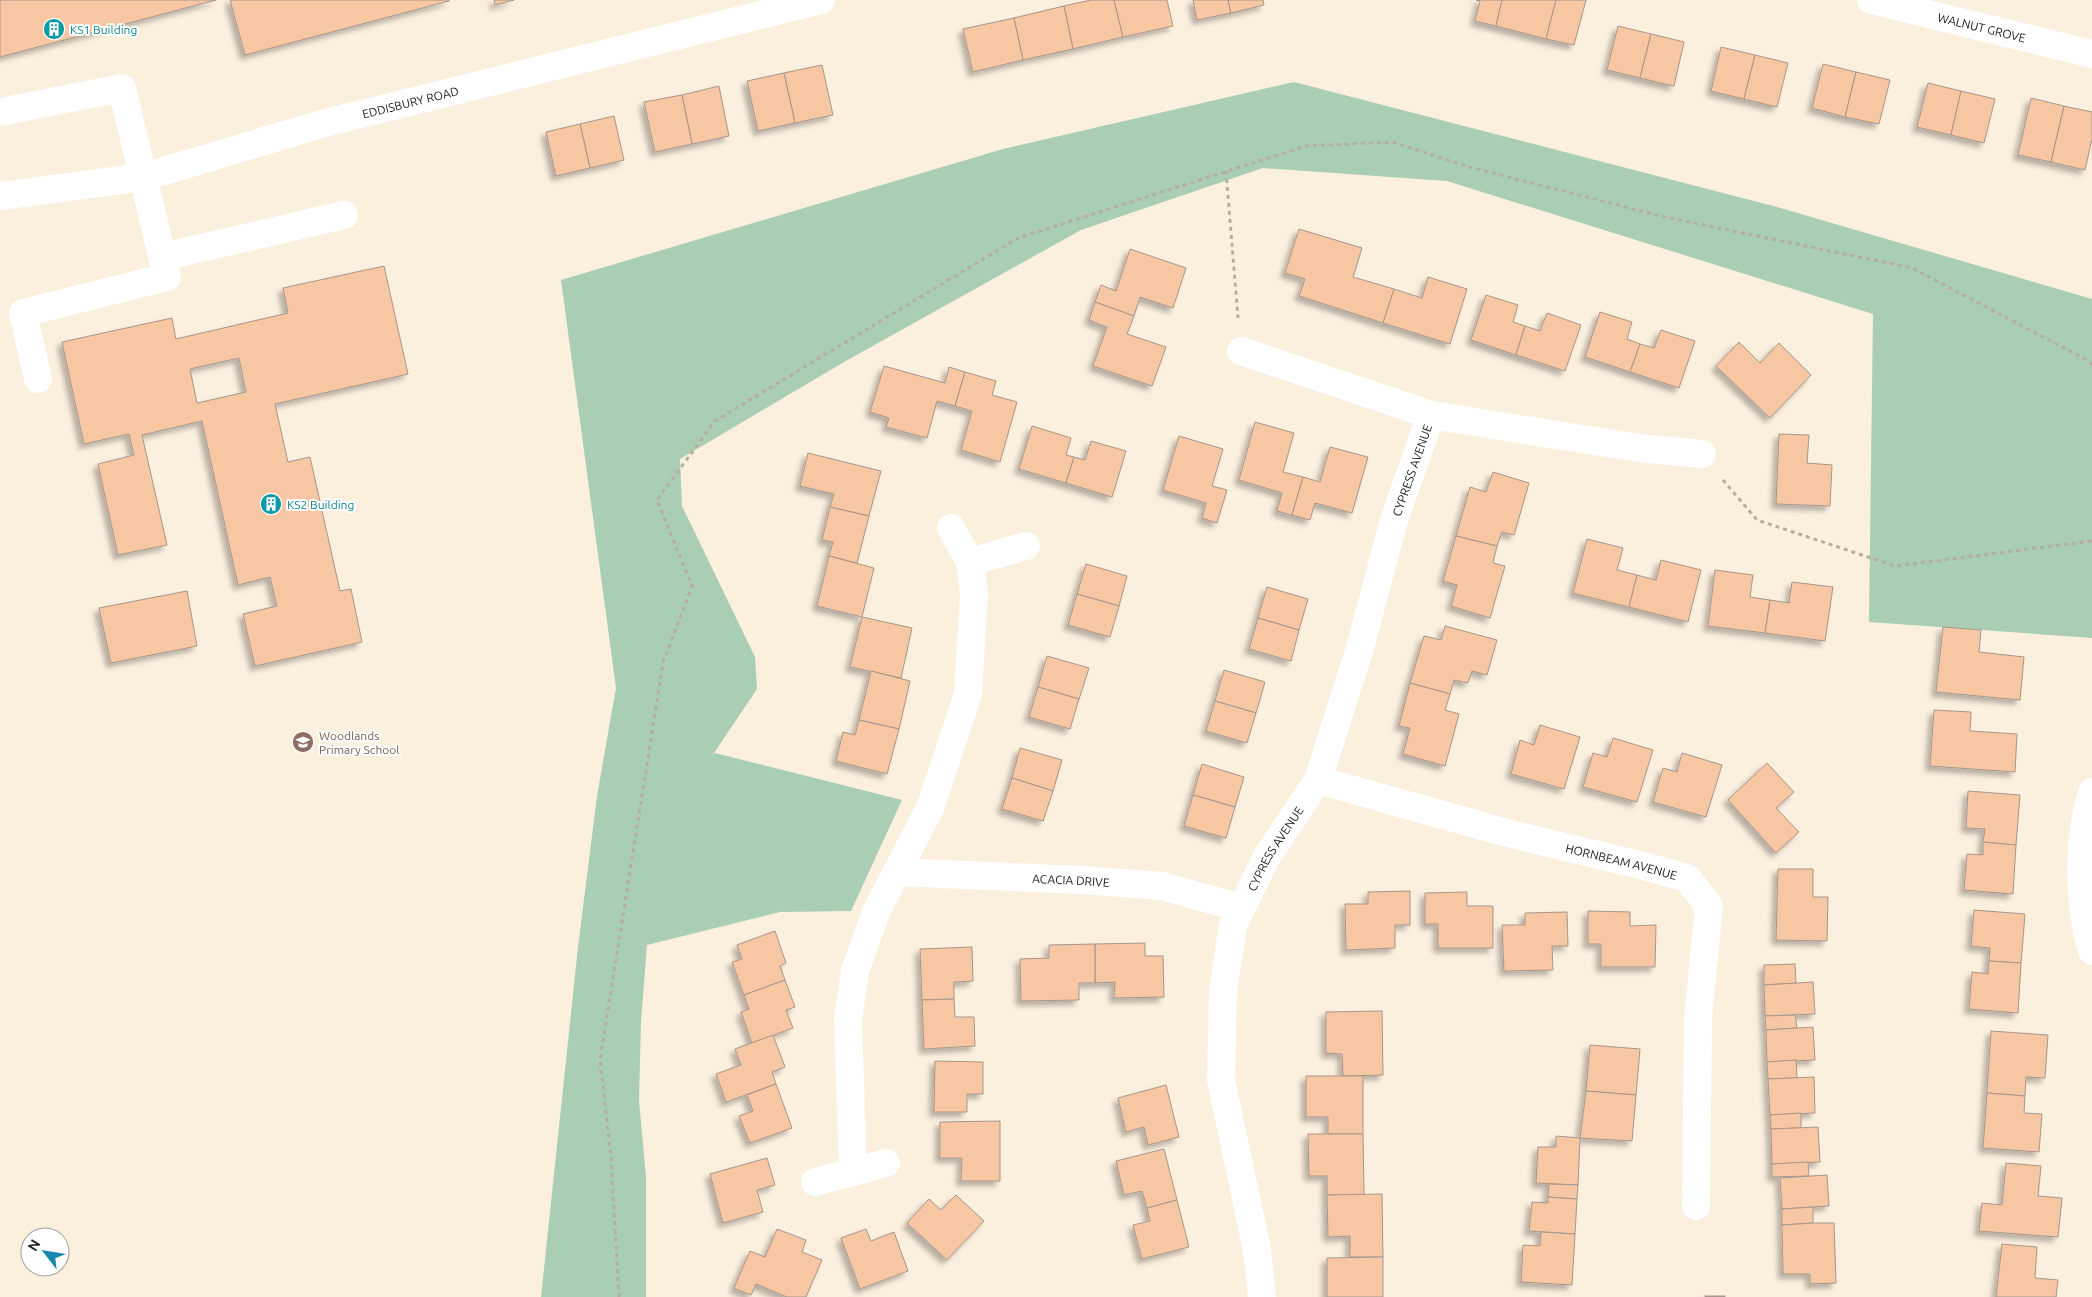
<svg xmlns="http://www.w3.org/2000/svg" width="2092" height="1297" viewBox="0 0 2092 1297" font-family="Ubuntu,sans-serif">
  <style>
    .green { fill: #aaceb3 }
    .building { fill: #f7c6a3; stroke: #a7978b; fill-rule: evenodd; filter: url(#shadow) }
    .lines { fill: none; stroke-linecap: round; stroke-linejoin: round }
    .path { stroke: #b8aea0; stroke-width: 3; stroke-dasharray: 4 4; stroke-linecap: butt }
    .minor { stroke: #fff; stroke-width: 28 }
    .labels { text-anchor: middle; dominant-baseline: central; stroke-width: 4; stroke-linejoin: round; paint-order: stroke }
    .street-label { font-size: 12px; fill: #1f1b15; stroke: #fff }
    .culture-label { font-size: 12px; fill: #0d838f; stroke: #fff; text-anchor: start }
    .education-label { font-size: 12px; fill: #785e54; stroke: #fff; text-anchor: start }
  </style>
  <defs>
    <filter id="shadow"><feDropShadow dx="-4.5" dy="4.5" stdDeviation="2.5" flood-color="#0004"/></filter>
  </defs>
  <rect width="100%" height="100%" fill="#fbefde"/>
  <path class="green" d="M1294,82L1777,207L2092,299V638L1869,622L1873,314L1447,181L1263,168L1081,230L844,362L680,459L682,506L755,657L757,689L710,759L715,753L902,800L851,911L780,912L647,945L641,1021L639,1100L646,1177V1297H541L578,947L597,796L616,688L561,280L1003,149Z"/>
  <g class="building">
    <path d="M0,0H216L0,57Z"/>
    <path d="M230,0H449V1L245,55Z"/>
    <path d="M494,0H514L495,5Z"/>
    <path d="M1091,0H1114L1123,37L1073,49L1064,6Z"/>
    <path d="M1114,0H1167L1173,26L1123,37Z"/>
    <path d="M1193,0H1228L1231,13L1197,20Z"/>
    <path d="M1228,0H1263L1264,5L1231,13Z"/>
    <path d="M1476,0H1502L1496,26L1475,21L1480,1Z"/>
    <path d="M1502,0H1556L1546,39L1496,26Z"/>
    <path d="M1556,0H1586L1574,45L1546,39Z"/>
    <path d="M1064,6L1073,49L1023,60L1014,18Z"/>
    <path d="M1014,18L1023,60L973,72L963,29Z"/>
    <path d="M1618,26L1651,34L1640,78L1607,70Z"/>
    <path d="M1651,34L1684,42L1674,86L1640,78Z"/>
    <path d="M1721,47L1755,55L1744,99L1711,91Z"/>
    <path d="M1755,55L1788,63L1777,107L1744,99Z"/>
    <path d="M1823,64L1856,72L1845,117L1812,108Z"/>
    <path d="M822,65L833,115L795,123L784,73Z"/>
    <path d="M1856,72L1890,80L1879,124L1845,117Z"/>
    <path d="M784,73L795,123L758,131L747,81Z"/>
    <path d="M1928,83L1961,91L1951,135L1917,127Z"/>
    <path d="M719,86L729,136L692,144L682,95Z"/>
    <path d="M1961,91L1995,99L1984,143L1951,135Z"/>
    <path d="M682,95L692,144L655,152L644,102Z"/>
    <path d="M2031,98L2064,106L2051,162L2018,155Z"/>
    <path d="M2064,106L2092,112V139L2085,170L2051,162Z"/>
    <path d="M614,116L624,160L590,168L580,124Z"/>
    <path d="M580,124L590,168L556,176L546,132Z"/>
    <path d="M1299,229L1362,248L1353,277L1394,289L1383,323L1299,296L1305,279L1285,273Z"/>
    <path d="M1130,249L1186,268L1173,308L1140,297L1134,316L1095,302L1101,285L1116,291Z"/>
    <path d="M384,266L408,374L275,404L288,462L310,457L340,591L351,589L362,642L255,666L243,614L277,606L270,577L238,585L202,421L142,435L167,545L118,555L98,464L134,455L129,434L84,444L62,342L172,318L176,339L288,313L283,288ZM239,358L246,392L197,403L190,369Z"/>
    <path d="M1428,277L1467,289L1450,344L1383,323L1394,289L1422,298Z"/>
    <path d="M1486,295L1518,305L1513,322L1525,326L1516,355L1471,340Z"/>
    <path d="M1095,302L1134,316L1127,334L1166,347L1152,386L1093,366L1107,327L1089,320Z"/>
    <path d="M1600,312L1632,322L1627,339L1640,344L1630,372L1585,357Z"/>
    <path d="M1547,313L1581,325L1565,371L1516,355L1525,326L1540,331Z"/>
    <path d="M1661,330L1695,341L1679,388L1630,372L1640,344L1654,348Z"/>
    <path d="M1739,342L1760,363L1779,343L1811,375L1770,418L1716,366Z"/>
    <path d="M884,366L945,383L949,367L965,372L955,406L937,401L927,438L886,427L889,418L870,412Z"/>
    <path d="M965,372L996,381L992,395L1017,402L1000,462L961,450L972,411L955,406Z"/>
    <path d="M1255,422L1294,433L1283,472L1303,477L1292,515L1277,511L1282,493L1239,480Z"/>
    <path d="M1032,426L1071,438L1066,455L1074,457L1066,483L1019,469Z"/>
    <path d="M1779,434L1809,435L1807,463L1832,465L1830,506L1776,504Z"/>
    <path d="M1179,436L1223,449L1212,486L1227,490L1217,523L1202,518L1206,503L1163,490Z"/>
    <path d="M1091,441L1126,451L1112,497L1066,483L1074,457L1085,460Z"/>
    <path d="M1330,447L1368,457L1352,513L1315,503L1310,520L1292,515L1303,477L1320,482Z"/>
    <path d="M808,453L881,471L869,516L830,507L834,494L800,486Z"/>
    <path d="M1493,472L1529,483L1514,535L1502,532L1497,546L1456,536L1470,487L1486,492Z"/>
    <path d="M830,507L869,516L857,563L829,556L833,542L822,540Z"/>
    <path d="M1456,536L1497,546L1493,563L1505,566L1490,618L1451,606L1457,585L1443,581Z"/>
    <path d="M1587,539L1623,548L1617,570L1637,575L1629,607L1573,593Z"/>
    <path d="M829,556L874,568L862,617L817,606Z"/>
    <path d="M1661,560L1701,570L1688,622L1629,607L1637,575L1656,580Z"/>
    <path d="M1086,564L1127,576L1119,606L1077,594Z"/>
    <path d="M1715,570L1753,575L1750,597L1770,600L1765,633L1708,626Z"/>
    <path d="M1792,582L1833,587L1825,641L1765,633L1770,600L1789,603Z"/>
    <path d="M1267,587L1308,599L1299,630L1258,618Z"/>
    <path d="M187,591L197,646L111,663L99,608Z"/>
    <path d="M1077,594L1119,606L1110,637L1068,625Z"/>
    <path d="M862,617L912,628L901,678L850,667Z"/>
    <path d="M1258,618L1299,630L1291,661L1249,649Z"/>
    <path d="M1445,626L1497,640L1487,675L1472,671L1468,683L1454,680L1450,694L1410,683L1424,636L1441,640Z"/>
    <path d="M1943,627L1981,630L1979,652L2024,657L2020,700L1936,692Z"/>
    <path d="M1047,656L1089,668L1079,699L1038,687Z"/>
    <path d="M1224,670L1265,682L1256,713L1215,701Z"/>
    <path d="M871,671L910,681L899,729L859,720Z"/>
    <path d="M1410,683L1450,694L1445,710L1459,714L1445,766L1403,754L1410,728L1399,726Z"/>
    <path d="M1038,687L1079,699L1070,729L1029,717Z"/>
    <path d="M1215,701L1256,713L1247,743L1206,731Z"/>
    <path d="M1934,710L1971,712L1970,731L2017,734L2015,772L1930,766Z"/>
    <path d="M859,720L899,729L887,774L836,761L843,732L855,735Z"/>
    <path d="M1540,725L1580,737L1564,789L1511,774L1520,740L1534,745Z"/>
    <path d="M1613,738L1653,750L1637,802L1583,787L1593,753L1607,757Z"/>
    <path d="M1020,748L1062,760L1053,791L1012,778Z"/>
    <path d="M1682,753L1722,765L1706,817L1653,802L1663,768L1677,772Z"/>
    <path d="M1767,763L1794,792L1776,808L1799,832L1776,853L1728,800Z"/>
    <path d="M1202,764L1244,777L1235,807L1193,795Z"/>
    <path d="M1012,778L1053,791L1043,821L1002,809Z"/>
    <path d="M1968,791L2020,795L2016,845L1983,842L1985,829L1966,828Z"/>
    <path d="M1193,795L1235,807L1226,838L1184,826Z"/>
    <path d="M1983,842L2016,845L2013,894L1964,890L1967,854L1983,855Z"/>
    <path d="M1778,869H1813V897H1828L1827,941L1776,940Z"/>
    <path d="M1410,891V925H1395V948L1346,950L1345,904H1368V892Z"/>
    <path d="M1467,892V906H1493V948H1438V924H1425V893Z"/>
    <path d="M1974,910L2025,914L2021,963L1989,961L1990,948L1971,946Z"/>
    <path d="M1588,911L1630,912V926L1656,925L1655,967H1601V944H1588Z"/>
    <path d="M1567,912L1568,946H1552L1553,970L1504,971L1502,925H1525V913Z"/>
    <path d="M775,931L786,963L780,966L785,980L744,995L732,962L742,959L737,945Z"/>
    <path d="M1145,943V956H1163L1164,997L1114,998L1115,982L1095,983V944Z"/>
    <path d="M1095,944V983H1079V1000L1021,1001L1020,959L1049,958V945Z"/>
    <path d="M972,947L973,981L954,982V999L922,1000L920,949Z"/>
    <path d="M1989,961L2021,963L2018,1013L1969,1009L1972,972L1988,974Z"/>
    <path d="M1795,964L1796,983L1764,985V965Z"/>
    <path d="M785,980L795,1007L786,1010L793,1028L752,1043L741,1012L749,1009L744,995Z"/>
    <path d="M1813,982L1815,1014L1765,1016L1764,985Z"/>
    <path d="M954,999L955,1017H974L975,1046L924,1049L922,1000Z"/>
    <path d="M1382,1011L1383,1075L1343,1076L1342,1054L1326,1053V1012Z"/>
    <path d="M1795,1015L1797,1028L1766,1030L1765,1016Z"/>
    <path d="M1813,1027L1815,1060L1767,1062L1766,1030Z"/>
    <path d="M1991,1031L2048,1035L2045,1078L2026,1077L2025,1096L1987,1093Z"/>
    <path d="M773,1035L785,1067L772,1072L776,1084L726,1102L716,1074L741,1065L735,1049Z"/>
    <path d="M1590,1045L1640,1049L1636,1095L1586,1091Z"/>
    <path d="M1796,1060L1797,1078L1768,1079L1767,1062Z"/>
    <path d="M935,1061L983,1062V1094H967V1112H934Z"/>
    <path d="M1306,1076H1363V1134H1328V1117H1306Z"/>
    <path d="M1814,1077L1815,1113L1770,1115L1768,1079Z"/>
    <path d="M776,1084L792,1128L750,1143L739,1116L753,1111L747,1095Z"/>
    <path d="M1166,1085L1179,1137L1148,1145L1144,1127L1126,1132L1118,1098Z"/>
    <path d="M1586,1091L1636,1095L1632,1141L1580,1138Z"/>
    <path d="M1987,1093L2025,1096L2024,1113L2042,1114L2039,1152L1983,1148Z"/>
    <path d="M1801,1113V1128L1771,1129L1770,1115Z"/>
    <path d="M1000,1121V1181H961L962,1158H940V1122Z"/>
    <path d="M1818,1127L1820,1162L1772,1164L1771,1129Z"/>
    <path d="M1308,1134H1363L1364,1195H1327V1176H1309Z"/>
    <path d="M1556,1136L1580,1138L1578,1185L1536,1183L1538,1147H1556Z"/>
    <path d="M1164,1149L1177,1200L1147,1208L1142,1191L1124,1195L1116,1161Z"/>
    <path d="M767,1158L775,1185L757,1190L763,1212L723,1223L710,1174Z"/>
    <path d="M1808,1162L1809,1176L1772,1177V1164Z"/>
    <path d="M2006,1163L2041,1166L2038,1196L2062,1198L2058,1237L1979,1231L1982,1203L2002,1205Z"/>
    <path d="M1827,1175L1829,1206L1782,1209L1780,1178Z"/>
    <path d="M1549,1184L1578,1185L1577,1199L1548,1197Z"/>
    <path d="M1382,1194L1383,1257H1350V1236L1328,1237L1327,1195Z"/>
    <path d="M956,1195L984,1221L947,1260L907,1223L929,1199L941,1210Z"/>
    <path d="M1548,1197L1577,1199L1575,1234L1529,1231L1532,1202L1548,1203Z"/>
    <path d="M1177,1200L1189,1247L1142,1259L1133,1225L1150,1221L1147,1208Z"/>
    <path d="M1813,1207V1223L1782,1225V1209Z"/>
    <path d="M1813,1223H1834L1836,1283L1810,1284V1274H1783L1782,1225Z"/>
    <path d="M777,1229L806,1240L802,1252L822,1260L806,1297H787L756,1284L751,1295L734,1288L750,1251L765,1257Z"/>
    <path d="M866,1229L871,1241L894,1232L908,1271L860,1289L841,1238Z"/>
    <path d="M1541,1232L1575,1234L1572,1285L1521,1282L1523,1245L1540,1246Z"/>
    <path d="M2002,1244L2037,1247L2035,1278L2058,1280L2056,1297H1996Z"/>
    <path d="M1383,1257V1297H1327V1258Z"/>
    <rect x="1705" y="1296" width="20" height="1"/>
  </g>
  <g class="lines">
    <g class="path">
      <path d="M1226,171L1238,318"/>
      <path d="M1723,480L1757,520L1895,566L2092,541"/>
      <path d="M619,1297L611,1158L600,1060L663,663L692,586L657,500L715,421L1018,238L1306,146L1393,142L1469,167L1661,216L1912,268L2087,360L2092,365"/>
    </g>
    <g class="minor">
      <path id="s1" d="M1871,0L2092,54"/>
      <path d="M0,112L122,88L167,277L23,313L38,379"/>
      <path id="s2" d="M0,196L144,177L325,123L821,0"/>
      <path d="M162,257L344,215"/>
      <path d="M1241,351L1431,415L1639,448L1702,454"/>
      <path d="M970,562L1026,546"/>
      <path id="s3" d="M1318,780L1507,833L1640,865L1687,878L1709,906L1698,1019L1696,1206"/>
      <path d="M2092,792C2077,840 2078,903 2092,951"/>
      <path id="s4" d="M897,872L1082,880L1162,886L1241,908"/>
      <path d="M853,1172L848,1021L855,971L876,912L930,808L968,694L974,594L970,562L951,528"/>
      <path d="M815,1182L886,1163"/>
      <path id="s5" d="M1262,1297L1257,1250L1221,1080L1223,991L1233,926L1266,858L1318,780L1360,648L1394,520L1431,415"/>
    </g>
  </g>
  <defs>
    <g id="building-disc" transform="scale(1.125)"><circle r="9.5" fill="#0f9aa8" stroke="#fff"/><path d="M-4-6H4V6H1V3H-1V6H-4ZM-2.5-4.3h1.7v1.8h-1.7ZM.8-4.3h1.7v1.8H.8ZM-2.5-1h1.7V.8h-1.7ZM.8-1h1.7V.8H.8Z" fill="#fff"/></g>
    <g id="school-disc" transform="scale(1.125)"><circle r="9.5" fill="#8d6e63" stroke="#fff"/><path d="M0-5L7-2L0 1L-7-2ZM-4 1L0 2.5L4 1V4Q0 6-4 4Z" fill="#fff"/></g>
  </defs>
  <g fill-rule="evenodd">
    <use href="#building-disc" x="54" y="29"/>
    <use href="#building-disc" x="271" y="504"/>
    <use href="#school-disc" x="303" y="742"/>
  </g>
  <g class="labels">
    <g class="street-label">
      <text stroke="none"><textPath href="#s1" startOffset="114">WALNUT GROVE</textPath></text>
      <text stroke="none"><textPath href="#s2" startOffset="422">EDDISBURY ROAD</textPath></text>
      <text stroke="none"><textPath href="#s5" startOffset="869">CYPRESS AVENUE</textPath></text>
      <text stroke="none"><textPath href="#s5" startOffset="464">CYPRESS AVENUE</textPath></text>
      <text stroke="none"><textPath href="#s3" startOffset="314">HORNBEAM AVENUE</textPath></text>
      <text stroke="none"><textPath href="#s4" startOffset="174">ACACIA DRIVE</textPath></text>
    </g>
    <g class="culture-label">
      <text x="70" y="29">KS1 Building</text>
      <text x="287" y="504">KS2 Building</text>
    </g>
    <g class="education-label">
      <text x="319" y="735">Woodlands<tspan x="319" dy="14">Primary School</tspan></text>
    </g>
  </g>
  <g transform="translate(45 1252) rotate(301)"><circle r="24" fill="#ffffff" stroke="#a5a4a1"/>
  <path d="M0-4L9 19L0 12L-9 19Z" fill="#1888ae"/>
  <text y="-8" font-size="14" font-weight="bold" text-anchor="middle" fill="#1f1b15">N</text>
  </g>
</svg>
